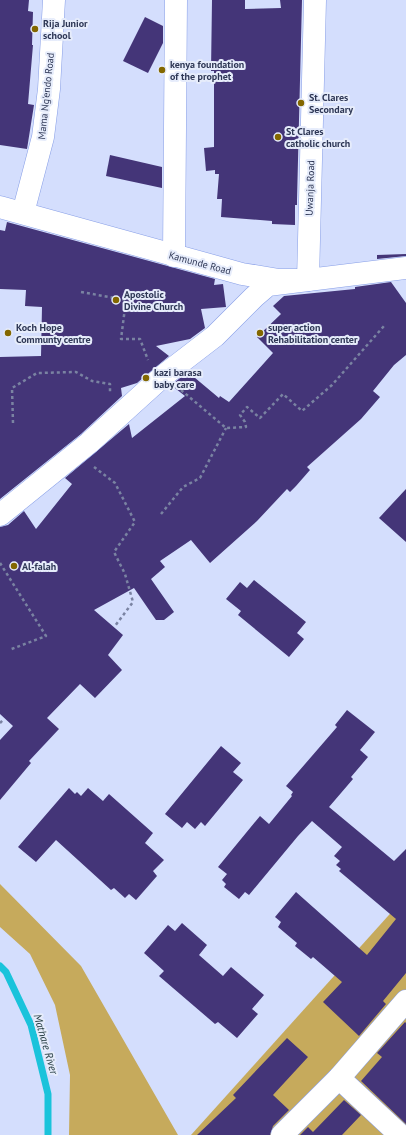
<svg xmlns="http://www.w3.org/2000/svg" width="406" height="1135" viewBox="0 0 406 1135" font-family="'PT Sans',sans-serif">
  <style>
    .green { fill: #c6aa5c }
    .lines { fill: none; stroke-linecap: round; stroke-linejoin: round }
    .stream { stroke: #1ac3db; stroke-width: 7 }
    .building { fill: #443578 }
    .minor-casing { stroke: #889fe7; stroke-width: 23 }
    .path { stroke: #7a83a2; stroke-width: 2.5; stroke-dasharray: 3 3; stroke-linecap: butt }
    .minor { stroke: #fff; stroke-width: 22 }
    .poi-dot { fill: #836700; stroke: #e6ecfb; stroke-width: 1.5 }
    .labels { text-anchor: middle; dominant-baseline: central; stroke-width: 4; stroke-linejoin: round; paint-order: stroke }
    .poi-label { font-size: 10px; font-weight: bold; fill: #2e3755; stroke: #e6ecfb; text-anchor: start }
    .street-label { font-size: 10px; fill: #2e3755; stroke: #e6ecfb }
    .water-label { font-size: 11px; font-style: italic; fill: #263e43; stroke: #e6ecfb }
  </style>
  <rect width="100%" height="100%" fill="#d4defd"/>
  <g class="green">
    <path d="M0,884L81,966L178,1135H69L70,1075L55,1005L30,954L0,927Z"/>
    <path d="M406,896V1135H191Z"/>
  </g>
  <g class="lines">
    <path class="stream" d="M0,966L6,972L31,1025L48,1094V1135"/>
  </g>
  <g class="building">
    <path d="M0,0H29L28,11L33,12L32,45H33L28,104L34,105L27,149L0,145Z"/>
    <path d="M212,0H245V9L281,8L280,0H302L297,200V205H295V225L272,224V221L221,217L222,199H217L219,174H215V170L206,171L204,148L214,147V71H211Z"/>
    <path d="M145,17L163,26V43L148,73L123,61Z"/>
    <path d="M110,155L162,167V188L106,176Z"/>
    <path d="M7,222L215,279L214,285L223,284L226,307L201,309L205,328L190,339L156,346L169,356L137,383L121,388L122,396L81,434L0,499V357L41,356L42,307L25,306L26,290L0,289V230L5,231Z"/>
    <path d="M406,254V256L377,259V255Z"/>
    <path d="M391,282L406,303V355L394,365L373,391L380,397L361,419L307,467L310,470L296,486L290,492L287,489L257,521L210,563L191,540L160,561L165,567L151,579L174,612L164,620H156L134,588L94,610L123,635L108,655L122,670L95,698L80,684L47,718L59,729L29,761L31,763L0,800V740L13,726L0,714V527L8,525L24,511L36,529L72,484L65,478L129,424L132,438L185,396L171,385L188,372L219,398L220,396L229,402L273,353L257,337L281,314L273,306L284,296L355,289V287Z"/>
    <path d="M406,489V542L379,518Z"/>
    <path d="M254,580L306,622L297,633L304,639L289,657L238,615L241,611L226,599L240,582L247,588Z"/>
    <path d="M347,710L375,732L360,750L368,757L351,777L353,779L329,807L394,861L406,849V973L383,1001L386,1004L359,1036L323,1002L342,982L313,957L311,959L295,946L297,943L278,927L281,922L275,917L296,892L367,955L396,919L339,871L341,869L336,865L340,861L334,856L342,847L312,821L298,836L249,895L245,892L239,899L224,887L226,884L222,880L227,874L218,867L260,816L269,824L292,796L291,795L293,792L286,786L337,727L335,725Z"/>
    <path d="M221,746L241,763L233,772L243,780L205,826L201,822L195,829L187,822L182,828L165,814Z"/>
    <path d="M69,788L75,794L77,792L81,796L88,788L103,801L109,794L153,833L145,843L164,860L153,871L157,876L136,900L129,894L125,898L114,888L111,890L56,840L36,862L18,847Z"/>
    <path d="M182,923L207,945L199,955L223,976L231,967L264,995L252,1009L258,1014L237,1038L218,1022L215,1024L159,976L164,971L144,953L168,925L175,931Z"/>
    <path d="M405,1022L406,1023V1124L361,1081L382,1057L377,1053Z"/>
    <path d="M287,1038L308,1057L273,1095L289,1110L273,1126L270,1135H197L236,1098L233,1095Z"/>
    <path d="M344,1100L361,1115L342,1135H300L308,1127L313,1132Z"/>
  </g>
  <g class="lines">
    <g class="minor-casing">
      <g id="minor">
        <path d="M0,207L242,274L279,280H308L406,268"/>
        <path d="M23,213L43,137L49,89L54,0"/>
        <path d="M174,256L176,0"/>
        <path d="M0,515L89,443L163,376L215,336L254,297L268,285L308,280L315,0"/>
        <path d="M339,1078L400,1135"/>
        <path d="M282,1135L339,1078L406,1001"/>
      </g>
    </g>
    <g class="path">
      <path d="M81,292L126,300L121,339H140L148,360"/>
      <path d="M181,390L226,428L246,427L245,422L240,415L247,407L260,418L283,394L302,411L332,385L384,326"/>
      <path d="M13,423L12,388L37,373L76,372L92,381L110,384V394"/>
      <path d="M94,467L115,483L135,522L114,552L125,574L133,602L115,626"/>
      <path d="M161,514L183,487L200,478L226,428"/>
      <path d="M0,563L46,636L9,650"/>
      <path d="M0,723L3,720"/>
    </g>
    <use href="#minor" class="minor"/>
  </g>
  <g class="poi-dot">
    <circle cx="35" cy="29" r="4"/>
    <circle cx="162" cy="70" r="4"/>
    <circle cx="301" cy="103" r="4"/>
    <circle cx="278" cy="137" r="4"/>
    <circle cx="116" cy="300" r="4"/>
    <circle cx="8" cy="333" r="4"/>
    <circle cx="260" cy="333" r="4"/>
    <circle cx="146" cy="378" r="4"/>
    <circle cx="14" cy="566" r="4"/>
  </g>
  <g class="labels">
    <g class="poi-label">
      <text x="43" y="23">Rija Junior<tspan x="43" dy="12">school</tspan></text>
      <text x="170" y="64">kenya foundation<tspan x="170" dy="12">of the prophet</tspan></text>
      <text x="309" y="97">St. Clares<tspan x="309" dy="12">Secondary</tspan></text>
      <text x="286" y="131">St Clares<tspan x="286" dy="12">catholic church</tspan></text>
      <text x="124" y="294">Apostolic<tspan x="124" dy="12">Divine Church</tspan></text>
      <text x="16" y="327">Koch Hope<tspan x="16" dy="12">Communty centre</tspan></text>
      <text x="268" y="327">super action<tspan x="268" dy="12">Rehabilitation center</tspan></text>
      <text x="154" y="372">kazi barasa<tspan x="154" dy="12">baby care</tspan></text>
      <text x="22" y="566">Al-falah</text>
    </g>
    <g class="street-label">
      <text transform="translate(46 96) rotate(-84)">Mama Ng'endo Road</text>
      <text transform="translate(310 188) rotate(-88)">Uwanja Road</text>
      <text transform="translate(200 263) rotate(15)">Kamunde Road</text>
    </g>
    <g class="water-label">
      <text transform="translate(46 1044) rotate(74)">Mathare River</text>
    </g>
  </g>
</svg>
